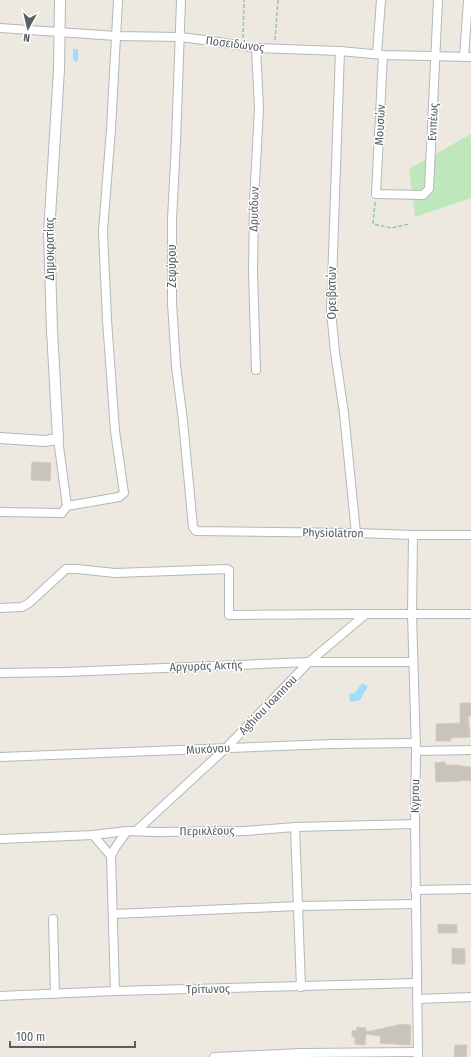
<svg xmlns="http://www.w3.org/2000/svg" width="471" height="1057" viewBox="0 0 471 1057" font-family="'Fira Sans Condensed',sans-serif">
  <style>
    .green { fill: #bee7bb }
    .water { fill: #9fddff }
    .building { fill: #c8c4bd; stroke: #d2cabe }
    .lines { fill: none; stroke-linecap: round; stroke-linejoin: round }
    .minor-casing { stroke: #b3b8bc; stroke-width: 10 }
    .tertiary-casing { stroke: #b3b8bc; stroke-width: 12 }
    .path { stroke: #93c99e; stroke-width: 1.5; stroke-dasharray: 4 2; stroke-linecap: butt }
    .minor { stroke: #fff; stroke-width: 8 }
    .tertiary { stroke: #fff; stroke-width: 10 }
    .labels { text-anchor: middle; dominant-baseline: central; stroke-width: 3; stroke-linejoin: round; paint-order: stroke }
    .street-label { font-size: 12px; fill: #595e62; stroke: #fff }
  </style>
  <rect width="100%" height="100%" fill="#ede9e0"/>
  <path class="green" d="M471,134V198L415,217L409,169Z"/>
  <g class="water">
    <path d="M73,49H78V60L76,62L73,59Z"/>
    <path d="M362,683L368,686L360,700L350,702L349,694L355,693Z"/>
  </g>
  <g class="building">
    <path d="M32,462L51,463L50,481L31,480Z"/>
    <path d="M460,703H471V716H468L470,737L451,738V741H436V724L460,723Z"/>
    <path d="M445,762L446,765H460L461,766L471,767V781L461,780V781L436,782L435,763Z"/>
    <path d="M438,924L457,925V933H438Z"/>
    <path d="M452,948L465,949V964H452Z"/>
    <path d="M398,1024L411,1025L410,1045L380,1043L381,1036L366,1034L365,1045L355,1044V1037H352V1030L356,1031L357,1027L366,1028V1032L398,1025Z"/>
    <path d="M455,1045H467L466,1057H454Z"/>
  </g>
  <g class="lines">
    <g class="minor-casing">
      <g id="minor">
        <path d="M181,0L176,142L172,219V303L176,366L183,421L193,527L196,531L356,533L413,535H471"/>
        <path d="M0,28L116,36L180,37L212,41L256,48L340,51L383,55L471,57"/>
        <path d="M340,51L331,311L335,352L344,413L356,533"/>
        <path d="M377,54L381,0"/>
        <path d="M383,55L376,194L423,195L429,189L438,0"/>
        <path d="M464,57L468,0"/>
        <path d="M256,370L253,273L254,202L259,108L256,48"/>
        <path d="M67,506L119,497L124,493L115,431L107,320L103,231L111,129L118,0"/>
        <path d="M0,512L62,513L67,506L58,439"/>
        <path d="M413,535L412,614L416,751L415,824L418,1057"/>
        <path d="M0,608L22,607L29,603L66,569H77L115,573L227,569L229,570V615L366,614"/>
        <path d="M0,673L65,672L309,662H413"/>
        <path d="M416,751L471,750"/>
        <path d="M0,757L332,744L416,743"/>
        <path d="M295,827L301,987"/>
        <path d="M136,831L226,748L309,662L366,614H471"/>
        <path d="M93,835L111,856"/>
        <path d="M0,839L93,835L127,831L155,832L245,831L295,827L415,824"/>
        <path d="M415,890L471,889"/>
        <path d="M114,914L298,906L416,904"/>
        <path d="M53,919L55,994"/>
        <path d="M115,991L111,856L115,848L127,831"/>
        <path d="M0,996L115,991L417,983"/>
        <path d="M417,999L471,997"/>
        <path d="M214,1057L301,1053L418,1052"/>
      </g>
    </g>
    <g class="tertiary-casing">
      <path id="tertiary" d="M0,438L45,441L58,439L52,330L49,233L59,70L60,0"/>
    </g>
    <g class="path">
      <path d="M243,38L244,0"/>
      <path d="M275,40L278,0"/>
      <path d="M375,202L373,224L392,228L409,224"/>
    </g>
    <use href="#minor" class="minor"/>
    <use href="#tertiary" class="tertiary"/>
  </g>
  <g class="labels">
    <g class="street-label">
      <text transform="translate(235 44) rotate(7)">Ποσειδώνος</text>
      <text transform="translate(433 122) rotate(-87)">Ενιπέως</text>
      <text transform="translate(380 125) rotate(-87)">Μουσών</text>
      <text transform="translate(254 209) rotate(-88)">Δρυάδων</text>
      <text transform="translate(50 249) rotate(-90)">Δημοκρατίας</text>
      <text transform="translate(172 266) rotate(-90)">Ζεφύρου</text>
      <text transform="translate(332 293) rotate(-90)">Ορειβατών</text>
      <text transform="translate(333 533) rotate(1)">Physiolatron</text>
      <text transform="translate(206 666) rotate(-2)">Αργυράς Ακτής</text>
      <text transform="translate(268 705) rotate(-46)">Aghiou Ioannou</text>
      <text transform="translate(208 749) rotate(-3)">Μυκόνου</text>
      <text transform="translate(415 796) rotate(-89)">Kyprou</text>
      <text transform="translate(207 831) rotate(-1)">Περικλέους</text>
      <text transform="translate(208 989) rotate(-1)">Τρίτωνος</text>
    </g>
  </g>
  <g transform="translate(28 28) rotate(188)" stroke="#ffffff" stroke-width="3" paint-order="stroke">
  <path d="M0-3L7 15L0 10L-7 15Z" fill="#595e62"/>
  <text y="-6" font-size="11" font-weight="bold" text-anchor="middle" fill="#595e62">N</text>
  </g>
  <path d="M10 1041v6h125v-6" fill="none" stroke="#595e62" stroke-width="2"/>
  <text x="16" y="1041" font-size="12" fill="#595e62" stroke="#ffffff" stroke-width="3" paint-order="stroke">100 m</text>
</svg>
